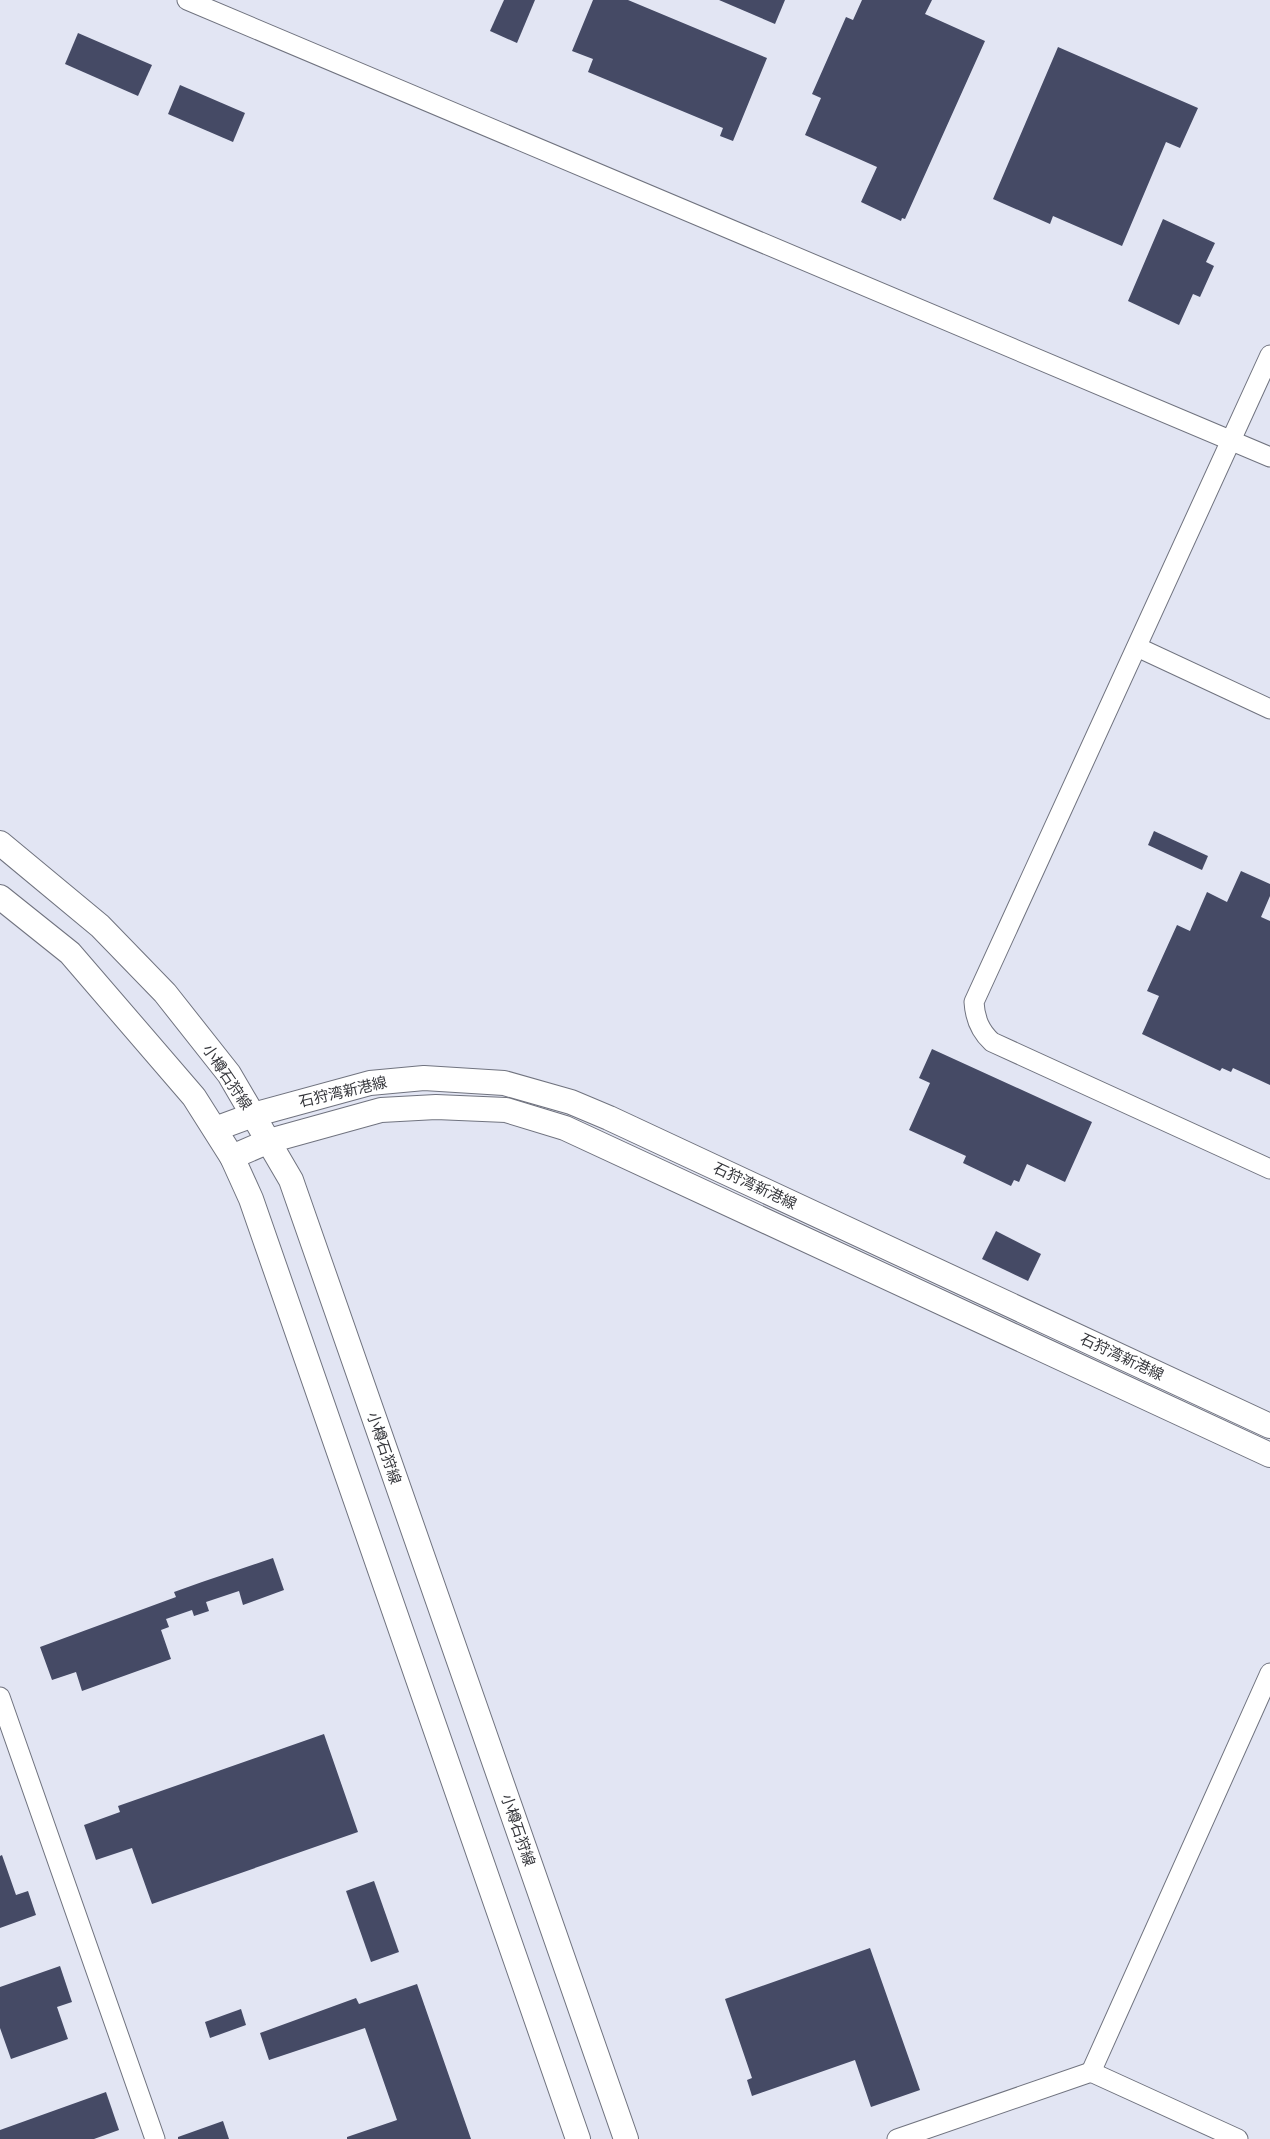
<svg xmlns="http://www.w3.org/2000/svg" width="1270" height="2139" viewBox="0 0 1270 2139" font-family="Roboto,'Noto Sans JP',sans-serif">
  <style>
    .building { fill: #454a65 }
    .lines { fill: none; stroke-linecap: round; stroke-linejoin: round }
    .minor-casing { stroke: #70737f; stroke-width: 21 }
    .major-casing { stroke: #70737f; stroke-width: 26 }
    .minor { stroke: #fff; stroke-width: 19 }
    .major { stroke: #fff; stroke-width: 24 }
    .labels { text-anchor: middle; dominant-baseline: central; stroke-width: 5; stroke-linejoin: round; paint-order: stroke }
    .street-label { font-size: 15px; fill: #36373c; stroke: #fff }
  </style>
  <rect width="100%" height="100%" fill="#e2e5f3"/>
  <g class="building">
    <path d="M504,0H535L517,43L490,31Z"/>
    <path d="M593,0H628L767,58L733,141L720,136L723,128L588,72L593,59L572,51Z"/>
    <path d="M719,0H785L775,24Z"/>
    <path d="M862,0H932L925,14L985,41L905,219L902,218L901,221L861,202L877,167L805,135L821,98L812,94L846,17L853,20Z"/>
    <path d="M78,33L152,65L138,96L65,64Z"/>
    <path d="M1058,47L1198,108L1180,148L1166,142L1122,246L1053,216L1050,224L993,199Z"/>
    <path d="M180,85L245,113L233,142L168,114Z"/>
    <path d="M1163,219L1215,243L1206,262L1214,266L1200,297L1193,294L1179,325L1128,301Z"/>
    <path d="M1154,831L1208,856L1202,870L1148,845Z"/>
    <path d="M1241,871L1270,884V896L1261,917L1270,921V1085L1233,1068L1231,1072L1222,1068L1220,1071L1142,1034L1159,996L1147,991L1177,925L1190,931L1207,892L1227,902Z"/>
    <path d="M932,1049L1092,1122L1065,1182L1027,1164L1019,1182L1014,1180L1011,1186L963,1163L966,1156L909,1130L930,1083L919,1078Z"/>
    <path d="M996,1231L1041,1254L1028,1281L982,1259Z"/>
    <path d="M273,1558L284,1590L243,1605L239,1591L206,1602L209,1611L194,1616L192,1610L166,1619L169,1627L161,1630L171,1659L82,1691L76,1672L52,1680L40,1647L176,1597L174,1592L202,1582Z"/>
    <path d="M324,1734L358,1832L152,1904L132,1848L96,1860L84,1825L120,1812L118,1806Z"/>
    <path d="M2,1855L16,1895L28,1891L36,1915L0,1928V1856Z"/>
    <path d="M374,1881L399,1952L371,1962L346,1891Z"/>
    <path d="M870,1948L920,2090L871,2107L855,2060L752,2096L747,2080L752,2078L725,1999Z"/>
    <path d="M60,1966L72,2002L57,2007L68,2039L11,2059L0,2028V1987Z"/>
    <path d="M417,1984L471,2139H347V2137L397,2120L365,2028L269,2060L260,2033L356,1998L359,2004Z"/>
    <path d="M241,2009L246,2025L210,2038L205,2022Z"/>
    <path d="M106,2092L119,2130L94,2139H0V2130Z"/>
    <path d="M223,2121L229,2139H178V2137Z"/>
  </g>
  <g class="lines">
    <g class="minor-casing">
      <g id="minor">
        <path d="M187,0L1270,457"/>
        <path d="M1270,355L974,1002C975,1019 980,1031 992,1042L1270,1169"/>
        <path d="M1137,647L1270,709"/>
        <path d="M0,1697L155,2139"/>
        <path d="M1091,2072L1270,1673"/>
        <path d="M897,2139L1091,2072L1238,2139"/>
      </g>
    </g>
    <g class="major-casing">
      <g id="major">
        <path d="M0,843L100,926L165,993L229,1074L291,1180L626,2139"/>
        <path d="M0,897L70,953L194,1097L232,1157L251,1199L578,2139"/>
        <path d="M215,1129L253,1115L370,1083L424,1078L504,1083L571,1102L609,1118L1270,1426"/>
        <path d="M232,1157L269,1141L381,1110L436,1107L506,1110L565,1128L1270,1455"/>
      </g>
    </g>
    <use href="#minor" class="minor"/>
    <use href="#major" class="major"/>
  </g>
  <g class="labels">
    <g class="street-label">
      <text transform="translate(227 1077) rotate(56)">小樽石狩線</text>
      <text transform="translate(343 1092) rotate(-13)">石狩湾新港線</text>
      <text transform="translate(755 1186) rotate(25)">石狩湾新港線</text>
      <text transform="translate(1122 1357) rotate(25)">石狩湾新港線</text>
      <text transform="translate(384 1448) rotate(71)">小樽石狩線</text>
      <text transform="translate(518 1830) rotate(71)">小樽石狩線</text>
    </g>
  </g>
</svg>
